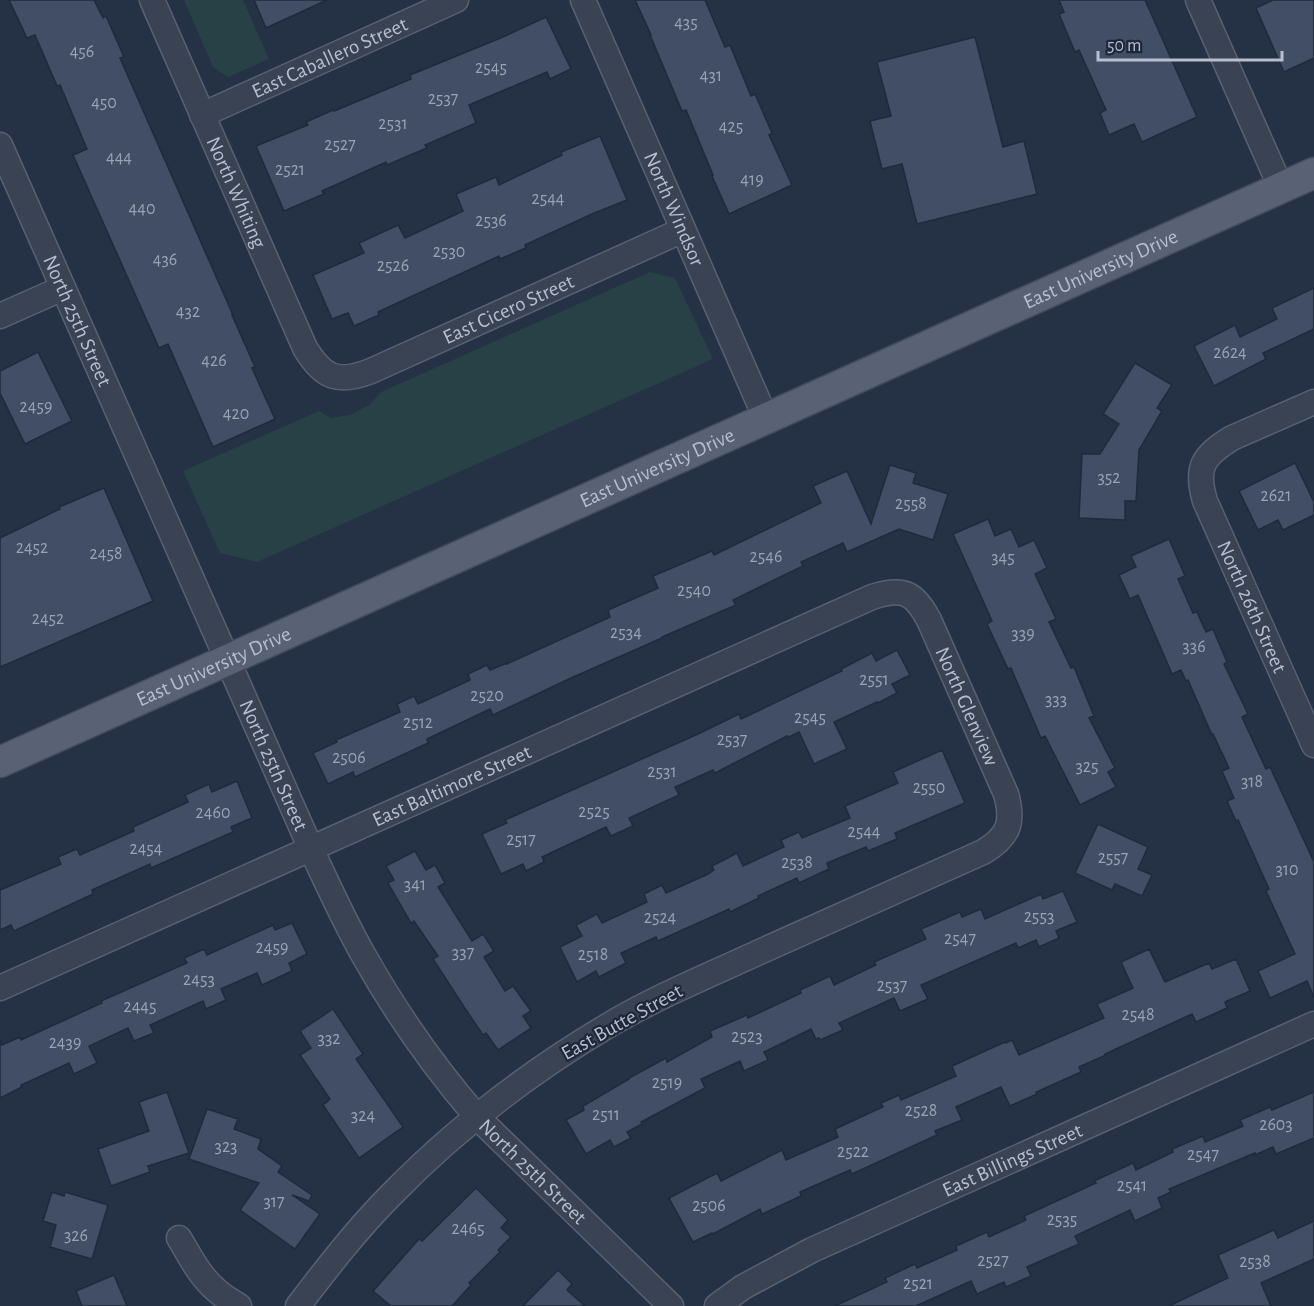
<svg xmlns="http://www.w3.org/2000/svg" width="1314" height="1306" viewBox="0 0 1314 1306" font-family="'Alegreya Sans',sans-serif">
  <style>
    .green { fill: #274146 }
    .building { fill: #414e65; stroke: #202a3c; stroke-width: 1.5 }
    .lines { fill: none; stroke-linecap: round; stroke-linejoin: round }
    .minor-casing { stroke: #586172; stroke-width: 27 }
    .major-casing { stroke: #434c5e; stroke-width: 33 }
    .minor { stroke: #3a4354; stroke-width: 24 }
    .major { stroke: #586274; stroke-width: 30 }
    .labels { text-anchor: middle; dominant-baseline: central; stroke-width: 4.5; stroke-linejoin: round; paint-order: stroke }
    .number-label { font-size: 18px; fill: #9aa3b4 }
    .street-label { font-size: 21px; fill: #b7bfce; stroke: #1e283a }
  </style>
  <rect width="100%" height="100%" fill="#253145"/>
  <g class="green">
    <path d="M184,0H243L269,59L228,77L213,67Z"/>
    <path d="M650,272L675,278L713,359L257,562L220,553L183,471L319,411L331,418L349,415L369,405L381,392Z"/>
  </g>
  <g class="building">
    <path d="M9,0H94L103,18L106,16L124,57L120,58L233,315H232L255,367L252,368L275,419L213,447L168,344L159,348L73,155L87,149L60,85L57,86L35,35L27,38Z"/>
    <path d="M254,0H327L266,28Z"/>
    <path d="M635,0H705L725,47L730,45L751,96L755,94L772,133L769,135L792,185L729,214L712,176L713,175L686,110L682,111L650,35H651Z"/>
    <path d="M1059,0H1145L1197,117L1142,142L1134,124L1109,135L1100,113L1106,110L1079,50L1075,52L1059,14L1064,12Z"/>
    <path d="M1273,0H1314V58L1284,72L1256,8Z"/>
    <path d="M546,17L571,69L550,79L547,72L469,105L476,123L425,145L427,148L387,165L386,162L322,191L324,194L284,211L256,146L308,125L306,122L333,110L334,111L411,79L410,75L503,37Z"/>
    <path d="M975,37L1003,147L1024,141L1037,194L917,224L902,164L882,169L870,121L891,116L877,62Z"/>
    <path d="M600,136L627,200L592,214L525,245L526,248L500,259L499,256L378,312L379,315L354,326L348,313L332,319L313,275L364,253L359,243L398,225L405,238L463,211L456,194L496,177L499,185L562,155L561,152Z"/>
    <path d="M1314,288V329L1263,353L1266,359L1214,386L1194,346L1235,325L1240,337L1277,319L1272,308Z"/>
    <path d="M38,352L72,421L25,444L0,393V371Z"/>
    <path d="M1135,363L1172,385L1157,408L1162,411L1139,450L1136,501H1125V520L1079,518L1082,454H1100L1119,424L1103,414Z"/>
    <path d="M1295,463L1314,502V515L1283,530L1278,520L1258,530L1239,491Z"/>
    <path d="M890,465L916,473L913,483L948,494L933,540L899,529L847,552L843,543L801,562L803,566L733,600L736,605L662,637V638L571,678L493,715L490,709L427,739L428,743L355,777L353,772L328,784L313,753L337,742L336,740L400,712L397,704L414,696L418,704L470,680L468,674L487,665L490,670L507,663V664L610,617L608,610L658,588L653,576L712,551L714,555L821,503L813,486L847,471L871,524Z"/>
    <path d="M104,488L153,601L0,667V538L60,509L59,507Z"/>
    <path d="M988,519L995,536L1011,529L1019,547L1034,540L1047,568L1035,574L1056,619L1049,622L1071,668L1074,667L1094,716L1089,718L1115,768L1108,772L1116,787L1080,805L1045,736L1041,738L1011,668L1008,669L987,624L992,621L953,534Z"/>
    <path d="M1169,539L1185,576L1178,579L1193,613L1197,612L1206,632L1213,629L1227,662L1224,664L1248,714L1242,717L1266,769L1270,767L1314,862V997L1307,981L1270,998L1258,971L1295,954L1266,891L1269,889L1238,820L1236,821L1227,801L1234,798L1222,771L1229,768L1213,734L1212,735L1188,680L1186,681L1181,670L1172,674L1138,595L1130,599L1119,575L1136,567L1131,556Z"/>
    <path d="M897,650L910,675L892,684L897,693L878,703L877,702L834,722L847,749L814,764L799,732L787,738V736L715,773L713,770L675,787L679,795L629,818L633,826L611,836L606,827L542,857L544,862L526,871L523,864L501,874L482,834L507,823L505,820L698,734L739,714L741,719L842,671L841,669L872,653L876,661Z"/>
    <path d="M942,750L965,803L895,833L897,839L868,851L866,847L827,863L829,869L799,883L797,878L758,896L759,898L730,912L729,909L658,941L656,937L621,953L626,963L599,977L596,971L577,982L560,947L582,936L576,925L597,914L602,923L647,902L644,894L662,885L666,893L708,874L714,870L712,866L737,853L743,866L784,847L781,840L799,832L802,838L850,818L845,806L898,783L893,772Z"/>
    <path d="M237,781L252,818L231,827L233,832L151,868L150,864L92,890L93,894L14,931L11,925L0,930V890L61,864L58,857L77,849L80,855L134,831L133,827L188,802L185,795L209,784L212,792Z"/>
    <path d="M1098,824L1148,847L1138,869L1152,875L1142,896L1115,884L1112,890L1075,873Z"/>
    <path d="M415,851L426,870L435,865L445,883L438,887L472,941L483,934L494,951L484,957L505,991L513,986L531,1011L523,1016L531,1028L498,1050L486,1033L483,1035L466,1010L433,959L438,956L414,921L411,923L388,883L394,880L386,866Z"/>
    <path d="M1063,891L1077,922L1056,931L1059,938L1039,947L1036,940L1018,948L1016,943L921,985L928,999L900,1011L894,998L839,1023L843,1030L820,1040L819,1038L816,1039L811,1029L764,1052L768,1060L744,1071L740,1061L701,1079L705,1088L641,1122L642,1124L627,1132L631,1138L614,1147L610,1140L586,1154L566,1120L584,1110L583,1106L629,1079V1078L666,1058L667,1062L712,1037L710,1031L747,1015L748,1018L801,993L800,990L830,976L834,985L876,965L874,962L926,939L921,929L960,912L962,917L981,909L985,919L1041,894L1043,899Z"/>
    <path d="M292,923L307,954L289,963L292,971L262,985L257,973L221,989L226,1000L206,1009L203,1001L150,1025L154,1033L134,1041L128,1028L89,1046L97,1063L74,1074L69,1063L21,1085L22,1087L0,1098V1040L2,1045L20,1037L21,1040L102,1003L101,1001L187,963L184,958L204,949L207,955L273,925L275,930Z"/>
    <path d="M1149,949L1165,982L1209,963L1212,969L1236,959L1250,991L1225,1002L1227,1008L1196,1022L1192,1014L1105,1054L1106,1055L1079,1067L1081,1072L1036,1092L1037,1094L1010,1106L1001,1087L956,1107L962,1120L935,1131L937,1135L852,1174L850,1170L800,1192L801,1196L762,1214L760,1209L713,1234L712,1233L693,1242L669,1198L717,1173L721,1181L782,1150L786,1160L838,1137L835,1129L883,1107L881,1103L899,1095L901,1100L956,1076L952,1066L1005,1042L1006,1043L1012,1040L1019,1055L1104,1018L1097,1004L1133,988L1121,962Z"/>
    <path d="M333,1009L363,1054L356,1059L403,1127L359,1158L323,1105L330,1099L300,1055L311,1048L300,1031Z"/>
    <path d="M167,1092L189,1153L148,1166L150,1172L111,1186L98,1149L149,1131L139,1102Z"/>
    <path d="M1314,1092V1138L1276,1154L1273,1147L1255,1155V1153L1169,1189L1171,1192L1158,1198L1162,1208L1135,1221L1130,1210L1075,1236L1079,1244L1027,1267L1031,1276L1006,1287L1004,1282L977,1294L971,1281L916,1306H835L887,1282L885,1278L915,1264L917,1268L957,1250L956,1246L987,1232L989,1237L1026,1220L1024,1216L1096,1183L1094,1181L1133,1163L1136,1170L1173,1152L1172,1149L1203,1136L1205,1142L1243,1126L1240,1120L1270,1107L1272,1110Z"/>
    <path d="M207,1109L238,1119L234,1129L261,1139L258,1149L282,1166L278,1172L312,1195L309,1201L292,1195L320,1214L295,1249L240,1210L259,1183L189,1159Z"/>
    <path d="M476,1188L508,1220L501,1228L511,1237L498,1250L500,1252L469,1283L471,1285L452,1306H391L373,1291L419,1239L422,1241Z"/>
    <path d="M52,1192L64,1196L65,1192L108,1205L92,1259L50,1247L56,1225L43,1221Z"/>
    <path d="M1314,1221V1259L1261,1283L1271,1306H1169L1228,1278L1218,1255L1274,1230L1278,1238Z"/>
    <path d="M558,1270L572,1284L567,1290L585,1306H523Z"/>
    <path d="M114,1275L127,1306H82L76,1291Z"/>
  </g>
  <g class="lines">
    <g class="minor-casing">
      <g id="minor">
        <path id="s1" d="M152,0L305,348C323,378 338,384 371,371L683,230"/>
        <path id="s2" d="M583,0L766,419"/>
        <path d="M1198,0L1281,188"/>
        <path id="s3" d="M202,115L456,0"/>
        <path id="s4" d="M0,145L311,849C328,885 344,921 364,956C396,1013 434,1067 477,1117L671,1306"/>
        <path d="M0,316L63,288"/>
        <path id="s5" d="M1314,402L1232,438C1203,456 1195,467 1205,501L1314,745"/>
        <path id="s6" d="M0,988L872,597C903,587 914,592 929,620L1006,794C1014,822 1009,837 983,852C910,884 837,917 764,950C712,974 658,996 609,1025C530,1072 455,1129 391,1195C357,1229 327,1268 298,1306"/>
        <path d="M179,1238C190,1256 199,1275 215,1289C222,1296 231,1301 239,1306"/>
        <path id="s7" d="M717,1306L743,1287L812,1250L1314,1024"/>
      </g>
    </g>
    <g class="major-casing">
      <g id="major">
        <path id="s8" d="M0,762L1314,173"/>
      </g>
    </g>
    <use href="#minor" class="minor"/>
    <use href="#major" class="major"/>
  </g>
  <g class="labels">
    <g class="number-label">
      <text x="686" y="23">435</text>
      <text x="82" y="52">456</text>
      <text x="491" y="68">2545</text>
      <text x="711" y="76">431</text>
      <text x="443" y="99">2537</text>
      <text x="104" y="103">450</text>
      <text x="393" y="124">2531</text>
      <text x="731" y="127">425</text>
      <text x="340" y="145">2527</text>
      <text x="119" y="158">444</text>
      <text x="290" y="170">2521</text>
      <text x="752" y="180">419</text>
      <text x="548" y="199">2544</text>
      <text x="142" y="209">440</text>
      <text x="491" y="221">2536</text>
      <text x="449" y="252">2530</text>
      <text x="165" y="260">436</text>
      <text x="393" y="266">2526</text>
      <text x="188" y="312">432</text>
      <text x="1230" y="353">2624</text>
      <text x="214" y="361">426</text>
      <text x="36" y="407">2459</text>
      <text x="236" y="414">420</text>
      <text x="1109" y="478">352</text>
      <text x="1276" y="496">2621</text>
      <text x="911" y="504">2558</text>
      <text x="32" y="548">2452</text>
      <text x="106" y="554">2458</text>
      <text x="766" y="557">2546</text>
      <text x="1003" y="558">345</text>
      <text x="694" y="591">2540</text>
      <text x="48" y="619">2452</text>
      <text x="626" y="633">2534</text>
      <text x="1023" y="634">339</text>
      <text x="1194" y="647">336</text>
      <text x="874" y="680">2551</text>
      <text x="487" y="696">2520</text>
      <text x="1056" y="700">333</text>
      <text x="810" y="718">2545</text>
      <text x="418" y="723">2512</text>
      <text x="732" y="740">2537</text>
      <text x="349" y="758">2506</text>
      <text x="1087" y="767">325</text>
      <text x="662" y="772">2531</text>
      <text x="1252" y="782">318</text>
      <text x="929" y="788">2550</text>
      <text x="594" y="812">2525</text>
      <text x="213" y="813">2460</text>
      <text x="864" y="832">2544</text>
      <text x="521" y="840">2517</text>
      <text x="146" y="849">2454</text>
      <text x="1113" y="858">2557</text>
      <text x="797" y="863">2538</text>
      <text x="1287" y="870">310</text>
      <text x="415" y="885">341</text>
      <text x="1039" y="917">2553</text>
      <text x="660" y="918">2524</text>
      <text x="960" y="939">2547</text>
      <text x="272" y="948">2459</text>
      <text x="463" y="953">337</text>
      <text x="593" y="955">2518</text>
      <text x="199" y="980">2453</text>
      <text x="892" y="986">2537</text>
      <text x="140" y="1007">2445</text>
      <text x="1138" y="1015">2548</text>
      <text x="747" y="1037">2523</text>
      <text x="329" y="1039">332</text>
      <text x="65" y="1043">2439</text>
      <text x="667" y="1083">2519</text>
      <text x="921" y="1111">2528</text>
      <text x="606" y="1115">2511</text>
      <text x="363" y="1116">324</text>
      <text x="1276" y="1125">2603</text>
      <text x="226" y="1147">323</text>
      <text x="853" y="1152">2522</text>
      <text x="1203" y="1155">2547</text>
      <text x="1132" y="1186">2541</text>
      <text x="274" y="1202">317</text>
      <text x="709" y="1206">2506</text>
      <text x="1062" y="1220">2535</text>
      <text x="468" y="1229">2465</text>
      <text x="76" y="1236">326</text>
      <text x="993" y="1261">2527</text>
      <text x="1255" y="1262">2538</text>
      <text x="918" y="1284">2521</text>
    </g>
    <g class="street-label">
      <text stroke="none"><textPath href="#s3" startOffset="140">East Caballero Street</textPath></text>
      <text stroke="none"><textPath href="#s1" startOffset="210">North Whiting</textPath></text>
      <text stroke="none"><textPath href="#s2" startOffset="228">North Windsor</textPath></text>
      <text stroke="none"><textPath href="#s8" startOffset="1206">East University Drive</textPath></text>
      <text stroke="none"><textPath href="#s1" startOffset="610">East Cicero Street</textPath></text>
      <text stroke="none"><textPath href="#s4" startOffset="192">North 25th Street</textPath></text>
      <text stroke="none"><textPath href="#s8" startOffset="720">East University Drive</textPath></text>
      <text stroke="none"><textPath href="#s5" startOffset="282">North 26th Street</textPath></text>
      <text stroke="none"><textPath href="#s8" startOffset="234">East University Drive</textPath></text>
      <text stroke="none"><textPath href="#s6" startOffset="1120">North Glenview</textPath></text>
      <text stroke="none"><textPath href="#s4" startOffset="678">North 25th Street</textPath></text>
      <text stroke="none"><textPath href="#s6" startOffset="495">East Baltimore Street</textPath></text>
      <text transform="translate(622 1022) rotate(-29)">East Butte Street</text>
      <text stroke="none"><textPath href="#s7" startOffset="330">East Billings Street</textPath></text>
      <text stroke="none"><textPath href="#s4" startOffset="1164">North 25th Street</textPath></text>
    </g>
  </g>
  <path d="M1098 51v9h184v-9" fill="none" stroke="#b7bfce" stroke-width="3"/>
  <text x="1107" y="51" font-size="18" fill="#b7bfce" stroke="#1e283a" stroke-width="4.5" paint-order="stroke">50 m</text>
</svg>
